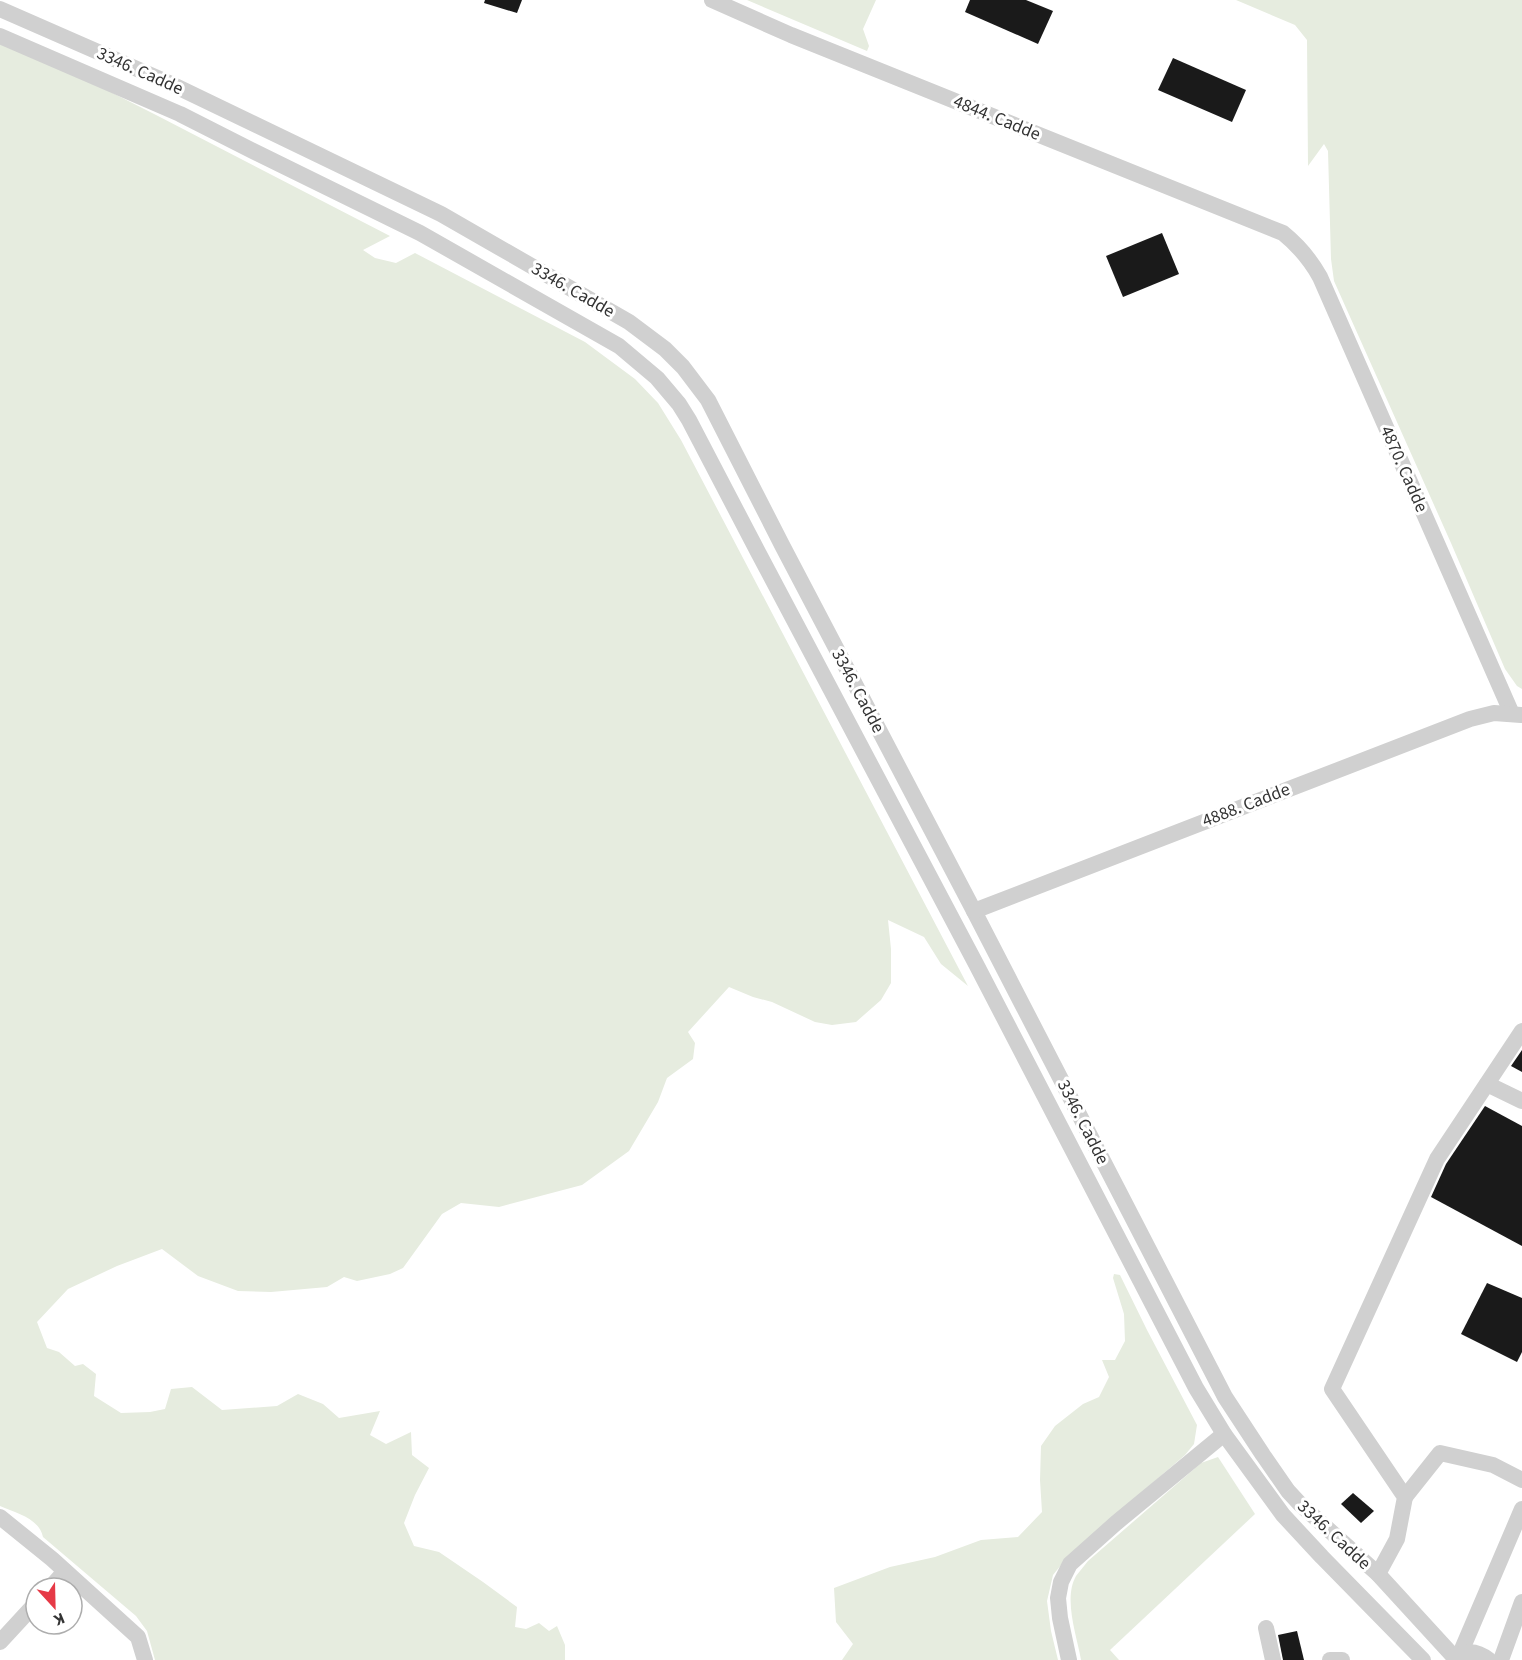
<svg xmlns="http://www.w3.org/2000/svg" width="1522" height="1660" viewBox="0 0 1522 1660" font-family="'Source Sans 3',sans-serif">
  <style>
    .green { fill: #e6ecdf }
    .building { fill: #1a1a1a }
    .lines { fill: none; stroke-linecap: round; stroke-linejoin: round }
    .minor { stroke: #d0d0d0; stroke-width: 16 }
    .labels { text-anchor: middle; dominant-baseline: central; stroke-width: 6; stroke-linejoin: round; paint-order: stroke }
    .street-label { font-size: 18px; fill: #333; stroke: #fff }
  </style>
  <rect width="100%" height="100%" fill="#fff"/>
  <g class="green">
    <path d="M747,0H876L863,29L869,46L867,51Z"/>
    <path d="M1236,0H1522V689L1517,686L1505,669L1451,543L1334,281L1331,259L1328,151L1324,144L1308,166L1307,40L1295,25Z"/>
    <path d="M0,36L158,116L390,236L363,250L375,258L396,263L415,253L585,342L635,379L658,403L681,440L968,986L941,964L924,937L888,920L891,949V983L881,1000L856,1022L832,1025L815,1022L772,1002L753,997L729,987L688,1032L695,1043L693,1059L667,1078L658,1102L629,1151L582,1185L499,1207L461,1203L442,1214L403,1268L390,1274L357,1281L344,1277L327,1287L271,1292L238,1291L198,1276L162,1249L117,1266L68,1289L37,1322L47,1348L59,1352L75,1366L83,1364L96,1374L94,1396L121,1413L150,1412L165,1409L171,1389L192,1387L222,1410L277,1406L298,1394L323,1404L339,1418L380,1411L370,1435L386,1444L411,1432L412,1455L429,1468L415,1495L404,1523L414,1546L439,1552L483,1582L517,1607L515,1627L526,1629L539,1623L549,1631L557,1626L565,1645V1660H155L147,1631L136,1616L43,1537C39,1518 16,1513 0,1506Z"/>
    <path d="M1114,1274L1120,1275L1147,1330L1197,1425L1194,1444L1185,1455L1069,1555L1053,1575L1047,1601L1051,1631L1058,1660H842L853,1644L836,1622L834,1588L890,1567L935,1557L981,1540L1018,1537L1042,1512L1040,1480L1041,1446L1055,1426L1083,1404L1099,1397L1109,1377L1102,1360H1115L1125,1341L1124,1314L1113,1278Z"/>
    <path d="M1218,1457L1255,1514L1110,1650L1119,1660H1081C1077,1636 1063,1599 1076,1576C1080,1571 1084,1566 1088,1561L1201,1463Z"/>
  </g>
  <g class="building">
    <path d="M485,0H522L517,13L484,3Z"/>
    <path d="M970,0H1026L1053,11L1038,44L965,12Z"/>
    <path d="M1173,58L1246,90L1232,122L1158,90Z"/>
    <path d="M1162,233L1179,274L1123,297L1106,256Z"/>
    <path d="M1522,1050V1072L1511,1066Z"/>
    <path d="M1485,1106L1522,1126V1246L1431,1197L1446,1164Z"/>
    <path d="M1487,1283L1522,1298V1352L1517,1362L1461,1334Z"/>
    <path d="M1353,1493L1374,1511L1361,1523L1341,1504Z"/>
    <path d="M1297,1631L1304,1660H1283L1278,1635Z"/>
  </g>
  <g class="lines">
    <g class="minor">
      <path d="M712,0L791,35L1283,233C1299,246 1310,259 1320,277L1512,714"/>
      <path d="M0,9L169,83L441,214L629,322L665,349L683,367L708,400L783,547L974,911L1225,1397L1263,1455L1288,1491L1300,1504L1378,1574L1454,1657"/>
      <path d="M0,36L180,114L253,151L420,233L619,346L657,378L679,404L689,420L759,554L976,964L1196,1388L1224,1434L1283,1515L1322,1557L1423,1660"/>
      <path d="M974,911L1470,719L1494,713L1521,715"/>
      <path d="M1487,1084L1522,1101"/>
      <path d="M1405,1497L1440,1453L1493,1465L1522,1480"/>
      <path d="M0,1517L52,1559L138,1637L145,1660"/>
      <path d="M1378,1574L1397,1539L1405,1497L1332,1389L1437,1159L1522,1031"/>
      <path d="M50,1588L65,1571"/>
      <path d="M1266,1628L1273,1660"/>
      <path d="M0,1642L36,1603"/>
      <path d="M1460,1654L1522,1509"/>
      <path d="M1454,1657C1466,1650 1478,1651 1489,1660"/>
      <path d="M1069,1660L1060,1618L1058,1598L1061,1582L1070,1564L1116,1523L1224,1434"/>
      <path d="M1330,1660H1342"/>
      <path d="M1501,1660L1522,1602"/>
    </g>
  </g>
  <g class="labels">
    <g class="street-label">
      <text transform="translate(140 71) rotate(24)">3346. Cadde</text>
      <text transform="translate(997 118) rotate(22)">4844. Cadde</text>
      <text transform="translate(573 290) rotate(30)">3346. Cadde</text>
      <text transform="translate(1404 469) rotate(66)">4870. Cadde</text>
      <text transform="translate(858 691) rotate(62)">3346. Cadde</text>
      <text transform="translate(1246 805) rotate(-21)">4888. Cadde</text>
      <text transform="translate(1083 1122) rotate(63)">3346. Cadde</text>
      <text transform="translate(1334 1535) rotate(43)">3346. Cadde</text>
    </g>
  </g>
  <g transform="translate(54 1606) rotate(158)"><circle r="28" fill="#ffffff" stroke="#adadad" stroke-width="1.5"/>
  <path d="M0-4.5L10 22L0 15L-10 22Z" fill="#e63946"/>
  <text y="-9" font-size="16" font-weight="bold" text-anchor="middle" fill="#333333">K</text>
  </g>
</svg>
